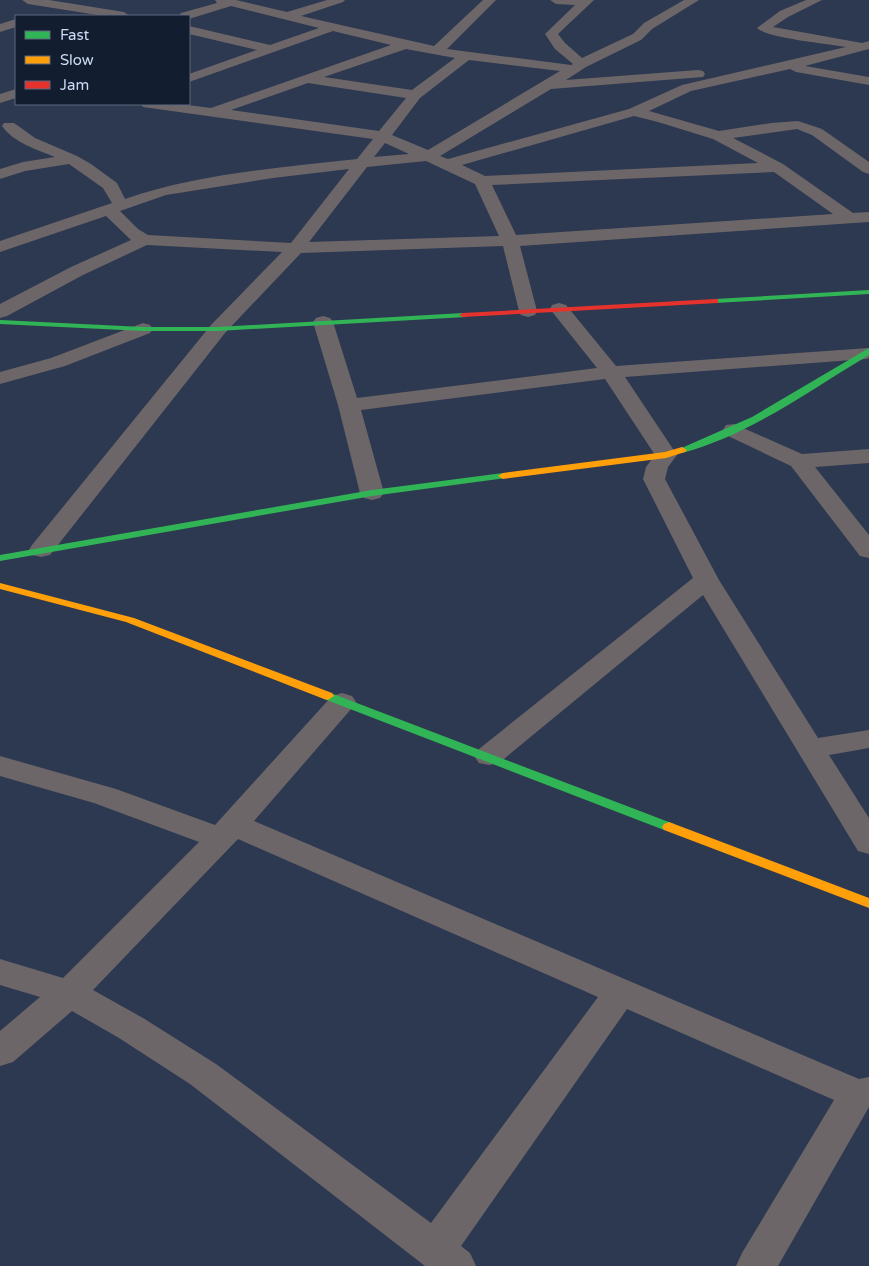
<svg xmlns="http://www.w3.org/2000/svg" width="869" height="1266" viewBox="0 0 869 1266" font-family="'Varela Round',sans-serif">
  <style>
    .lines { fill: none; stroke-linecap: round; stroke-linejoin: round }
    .street { fill: #6d6669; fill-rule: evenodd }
    .fast { fill: #30b455; fill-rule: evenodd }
    .slow { fill: #ff9f0a; fill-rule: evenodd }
    .jam { fill: #e5322d; fill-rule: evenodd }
  </style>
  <rect width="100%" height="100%" fill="#2d3950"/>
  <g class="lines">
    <g class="street">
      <path d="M22,0H49L124,12L130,16H104L28,4Z"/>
      <path d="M215,0H236L287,12L327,0H345L343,2L301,16L434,46L483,0H496L447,49L571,65L573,64L555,49L545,34L575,5L556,4L550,0H594L558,34L565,43L582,58L633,34L644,23L684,0H699L652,29L641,40L586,67L566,80L698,70L703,71L705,74L703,77L551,89L440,156L448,159L629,109L682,85L846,47C830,44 766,38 757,28L780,11L806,0H822L788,17L773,27L862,43L869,41V49L805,66L869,77V85L796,72L790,69L691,91L649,111L719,131L771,123L798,121L822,129L869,162V174L863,172L812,135L797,129L733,138L783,164L853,213L869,212V222L520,246L537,311L535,315L528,317L521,315L519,311L503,246L301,253L225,333L50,555L41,557L32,555L29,550L32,545L211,325L282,252L147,245L83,275L7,316L0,318V304L71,267L131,240L106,216L0,252V241L112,203L103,188L69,164L25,171L0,179V169L23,162L55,157C36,149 14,143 2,126L4,123H14L35,138L77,156L91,164L117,183L125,199C199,173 280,168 357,159L373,139L143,107L141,104H180L211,108L391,45L333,31L189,82V74L257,50L189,34V26L270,45L319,28L231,6L189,19V16H179L181,13L217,3ZM406,49L455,58L412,90L324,77ZM469,60L560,71L428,150L392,135L420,98ZM308,83L406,98L379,131L231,110ZM634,116L658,122L713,139L758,163L485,176L462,165ZM385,143L409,154L374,157ZM426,161L475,184L499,236L309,242L367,167ZM349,169L291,243L148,235L138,229L120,211L166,195L273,178ZM774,172L833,214L516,235L492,185Z"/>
      <path d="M16,19V27L0,32V24Z"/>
      <path d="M16,89V98L0,103V94Z"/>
      <path d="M559,303L566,305L616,366L869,348V358L866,359L625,377L677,455L668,467L665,479L719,580L818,738L869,730V748L829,755L869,818V854L858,851L703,595L499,763L489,765L479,763L474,756L479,749L693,578L643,479L646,467L655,455L605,379L361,410L384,493L380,498L372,500L364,498L360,493L338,405L313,322L316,318L323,316L330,318L333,322L357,398L597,368L550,309L552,305Z"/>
      <path d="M143,323L150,325L153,329L150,333L65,366L0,384V372L51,358Z"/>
      <path d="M734,424L802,454L869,449V463L815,467L869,535V558L860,556L791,466L726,435L723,430L726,425Z"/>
      <path d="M342,693L352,696L356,702L352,708L254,821L859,1079L869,1077V1107L778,1266H736L742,1253L834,1100L627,1009L461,1246L470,1253L476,1266H425L190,1084L119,1038L72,1011L13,1062L0,1066V1031L40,997L0,985V959L63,978L199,842L94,803L0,776V756L116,789L215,825L332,696ZM238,839L598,997L431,1223L216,1064L143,1018L93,990Z"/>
    </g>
    <g class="fast">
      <path d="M869,290V294L715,303L711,301L715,299Z"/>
      <path d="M463,313H466V317L218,331H143L0,324V320L143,327H218Z"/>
      <path d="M869,348V355C810,390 750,435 682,453L677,450L752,417Z"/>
      <path d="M503,473L508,476L506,478L372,496L0,561V555L372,490Z"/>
      <path d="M328,692L674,824L676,827L674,830H664L324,699L322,696Z"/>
    </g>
    <g class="slow">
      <path d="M682,447L687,450L685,452L666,458L503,479L498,476L503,473L665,452Z"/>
      <path d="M0,583L134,618L332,693L334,696L328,700L324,699L126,622L0,589Z"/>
      <path d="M669,822L869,898V908L664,830L662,827L664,824Z"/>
    </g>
    <path class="jam" d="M715,299H718V303L463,317L459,315L463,313Z"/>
  </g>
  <rect x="15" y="15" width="175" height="90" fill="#131d30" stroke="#5d697f"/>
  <rect x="25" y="31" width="25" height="8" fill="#30b455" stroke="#5d697f"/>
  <text x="60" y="40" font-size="15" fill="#cddbf5">Fast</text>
  <rect x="25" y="56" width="25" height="8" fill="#ff9f0a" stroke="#5d697f"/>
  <text x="60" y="65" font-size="15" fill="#cddbf5">Slow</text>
  <rect x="25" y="81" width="25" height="8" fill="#e5322d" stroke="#5d697f"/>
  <text x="60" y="90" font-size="15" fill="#cddbf5">Jam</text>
</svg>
